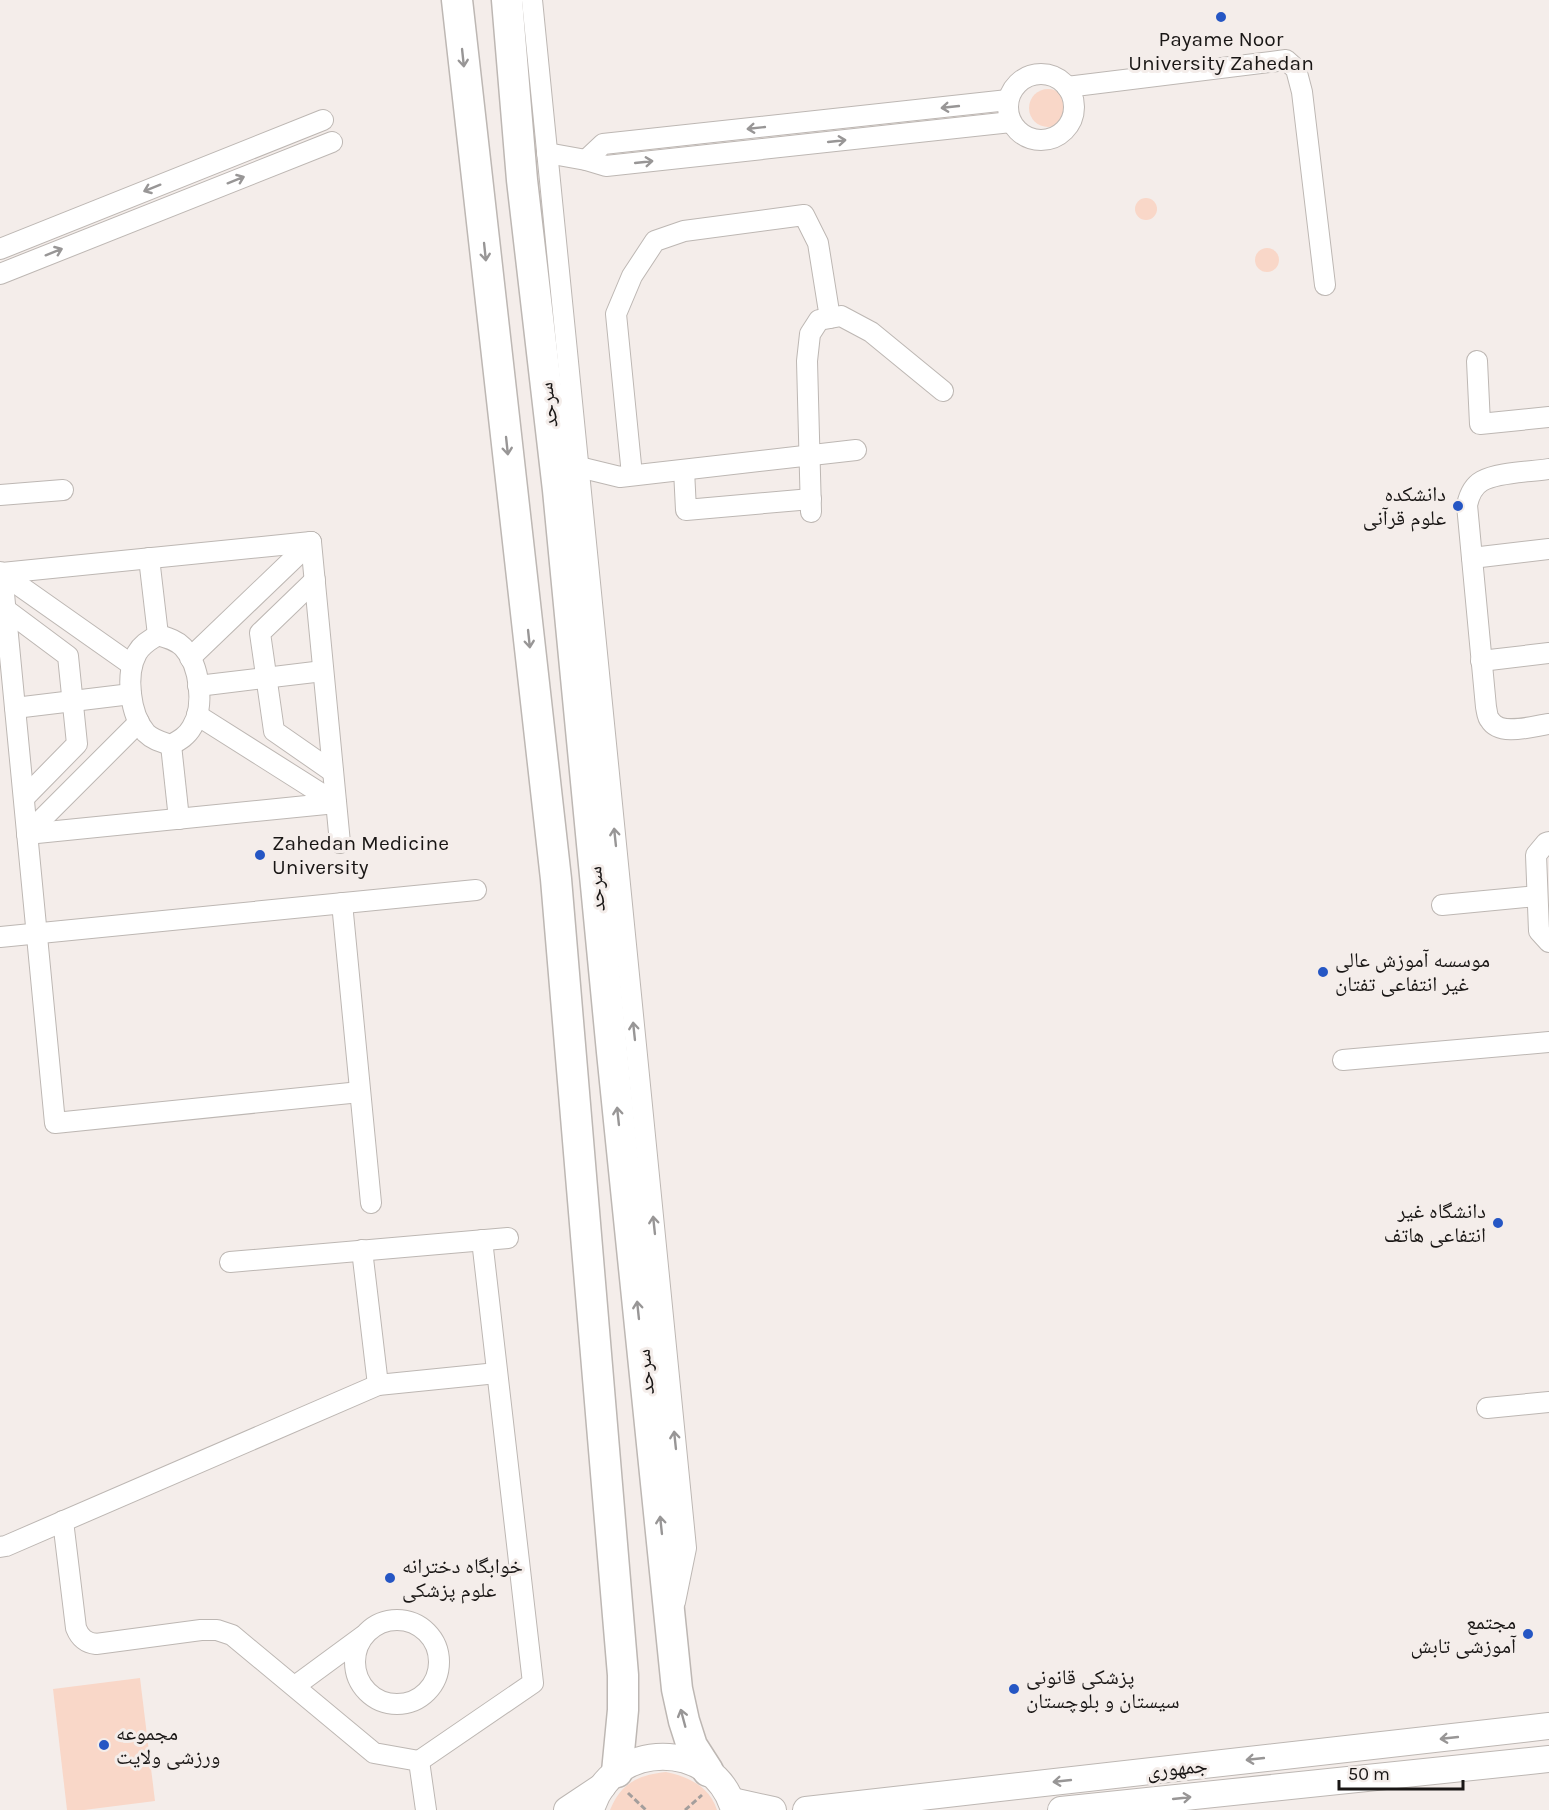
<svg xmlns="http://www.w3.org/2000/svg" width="1549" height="1810" viewBox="0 0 1549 1810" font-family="Karla,'Noto Naskh Arabic',sans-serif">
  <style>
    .green { fill: #f9d7c8 }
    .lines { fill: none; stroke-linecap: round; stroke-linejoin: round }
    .minor-casing { stroke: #bdb7b3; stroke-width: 22 }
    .major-casing { stroke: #bdb7b3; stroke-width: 28 }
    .highway-casing { stroke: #bdb7b3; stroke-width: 33 }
    .path { stroke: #a49e9c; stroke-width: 3; stroke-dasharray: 6 3; stroke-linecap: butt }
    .minor { stroke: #fff; stroke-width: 20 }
    .major { stroke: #fff; stroke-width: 26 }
    .highway { stroke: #fff; stroke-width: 30 }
    .oneway { stroke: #989696 }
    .poi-dot { fill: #2556c4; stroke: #f4edea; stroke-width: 2 }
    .labels { text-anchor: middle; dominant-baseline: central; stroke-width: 6; stroke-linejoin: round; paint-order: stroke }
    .poi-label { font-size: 21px; fill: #191615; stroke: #f4edea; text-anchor: start }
    .street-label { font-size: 21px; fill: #191615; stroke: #f4edea }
  </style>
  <rect width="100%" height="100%" fill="#f4edea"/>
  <g class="green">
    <circle cx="1048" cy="108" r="19"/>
    <circle cx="1146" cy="209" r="11"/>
    <circle cx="1267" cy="260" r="12"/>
    <path d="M140,1678L155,1801L84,1810H67L53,1689Z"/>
    <path d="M666,1772C689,1777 709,1786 717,1810H610C621,1783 638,1775 666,1772Z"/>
  </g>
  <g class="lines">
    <g class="minor-casing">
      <g id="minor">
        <path d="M532,0L686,1548L675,1602"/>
        <circle cx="1041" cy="107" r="33"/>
        <path d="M1067,87L1286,60L1296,69L1302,92L1325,285"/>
        <path d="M547,153L586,160L606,166L1011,122"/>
        <path d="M586,160L603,144L1008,100"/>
        <path d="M0,249L323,120"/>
        <path d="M0,274L332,142"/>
        <path d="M1477,361L1480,424L1549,417"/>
        <path d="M579,467L620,477L856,450"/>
        <path d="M1549,469C1530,472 1498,472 1482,481C1473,486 1469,496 1467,505L1486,707C1487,711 1487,717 1490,720C1500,737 1533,726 1549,724"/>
        <path d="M684,470L686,510L811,499"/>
        <path d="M632,475L616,314L632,276L655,241L684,231L804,215L818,243L830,318"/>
        <path d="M0,495L63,490"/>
        <path d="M811,512L807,361L810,334L819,320L841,316L871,332L943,391"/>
        <path d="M311,542L340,843"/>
        <path d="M149,558L158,635"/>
        <path d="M1472,558L1549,549"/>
        <path d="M0,572L132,665"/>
        <path d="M2,573L55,1123L360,1092"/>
        <path d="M2,573L311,542"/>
        <path d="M315,580L260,633L274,731L333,772"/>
        <path d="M5,609L68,656L77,744L24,798"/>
        <path d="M158,635C168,638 176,640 183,647C200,665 205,706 192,727C187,736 180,740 171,745C162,742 153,740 146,733C130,715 125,674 137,653C142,644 150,640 158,635Z"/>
        <path d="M190,658L311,542"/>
        <path d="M1481,661L1549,653"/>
        <path d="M198,686L323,671"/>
        <path d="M15,708L131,694"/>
        <path d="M197,715L336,803"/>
        <path d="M171,745L179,819"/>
        <path d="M27,834L336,803"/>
        <path d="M27,834L139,722"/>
        <path d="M1549,842L1546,843L1536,855L1539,931L1549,942"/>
        <path d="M342,903L371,1203"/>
        <path d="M1442,905L1537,896"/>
        <path d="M0,937L476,890"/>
        <path d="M1343,1060L1549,1042"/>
        <path d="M362,1250L378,1385"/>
        <path d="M230,1262L508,1238"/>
        <path d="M1487,1408L1549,1402"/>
        <path d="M63,1521L76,1628C80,1638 86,1643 96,1644L201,1630H217L232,1635L374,1753L419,1761L426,1810"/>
        <path d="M0,1547L6,1546L378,1385L497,1373"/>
        <circle cx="397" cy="1662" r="42"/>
        <path d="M295,1686L363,1636"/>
        <path d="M419,1761L533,1683L482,1240"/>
      </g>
    </g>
    <g class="major-casing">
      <g id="major">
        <path d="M732,1801L773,1810"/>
        <path d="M567,1810L603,1786"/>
        <path d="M591,1810C611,1739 715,1739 734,1810"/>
        <path d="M806,1810L1549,1726"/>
        <path d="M1061,1810L1549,1759"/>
      </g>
    </g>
    <g class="highway-casing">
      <g id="highway">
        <path d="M457,0L556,879L623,1675V1710L617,1772"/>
        <path d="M507,0L522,180L558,490L612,1052L677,1689L684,1721L692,1746L708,1771"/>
      </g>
    </g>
    <g class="path">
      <path d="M628,1793L646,1810"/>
      <path d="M685,1810L702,1795"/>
    </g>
    <use href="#minor" class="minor"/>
    <use href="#major" class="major"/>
    <use href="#highway" class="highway"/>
  </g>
  <defs><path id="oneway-shaft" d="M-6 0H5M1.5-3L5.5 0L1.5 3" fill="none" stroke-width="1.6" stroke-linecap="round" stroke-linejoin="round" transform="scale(1.5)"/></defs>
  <g class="oneway">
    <use href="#oneway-shaft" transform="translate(463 58) rotate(84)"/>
    <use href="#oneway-shaft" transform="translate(950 107) rotate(174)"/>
    <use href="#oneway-shaft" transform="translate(756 128) rotate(174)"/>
    <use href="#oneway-shaft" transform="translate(837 141) rotate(-6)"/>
    <use href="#oneway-shaft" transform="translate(644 162) rotate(-6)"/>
    <use href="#oneway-shaft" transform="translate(236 180) rotate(-22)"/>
    <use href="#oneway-shaft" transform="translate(152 188) rotate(158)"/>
    <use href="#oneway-shaft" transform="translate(54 252) rotate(-22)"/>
    <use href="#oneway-shaft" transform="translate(485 252) rotate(84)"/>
    <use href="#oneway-shaft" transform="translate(507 446) rotate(84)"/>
    <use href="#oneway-shaft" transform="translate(529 639) rotate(84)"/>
    <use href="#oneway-shaft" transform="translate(615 837) rotate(-96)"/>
    <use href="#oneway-shaft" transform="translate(634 1031) rotate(-96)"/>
    <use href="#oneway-shaft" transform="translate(618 1116) rotate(-96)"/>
    <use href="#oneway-shaft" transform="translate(654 1225) rotate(-96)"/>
    <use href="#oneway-shaft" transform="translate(638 1310) rotate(-96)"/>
    <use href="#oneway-shaft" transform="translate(675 1440) rotate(-96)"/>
    <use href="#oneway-shaft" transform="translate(661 1525) rotate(-96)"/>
    <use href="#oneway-shaft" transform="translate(683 1718) rotate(-105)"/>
    <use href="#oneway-shaft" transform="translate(1449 1738) rotate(174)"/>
    <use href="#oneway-shaft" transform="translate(1255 1759) rotate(174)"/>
    <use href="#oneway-shaft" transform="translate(1062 1781) rotate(174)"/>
    <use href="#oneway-shaft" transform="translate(1182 1798) rotate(-6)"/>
  </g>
  <g class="poi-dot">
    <circle cx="1221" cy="17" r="6"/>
    <circle cx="1458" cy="506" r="6"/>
    <circle cx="260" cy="855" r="6"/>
    <circle cx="1323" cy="972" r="6"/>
    <circle cx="1498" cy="1223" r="6"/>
    <circle cx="390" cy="1578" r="6"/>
    <circle cx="1528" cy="1634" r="6"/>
    <circle cx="1014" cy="1689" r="6"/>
    <circle cx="104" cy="1745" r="6"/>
  </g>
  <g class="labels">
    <g class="poi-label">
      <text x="1221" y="39" text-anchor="middle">Payame Noor<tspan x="1221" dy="24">University Zahedan</tspan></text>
      <text x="1446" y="494" text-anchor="end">دانشکده<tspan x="1446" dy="24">علوم قرآنی</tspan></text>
      <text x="272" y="843">Zahedan Medicine<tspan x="272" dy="24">University</tspan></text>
      <text x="1335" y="960">موسسه آموزش عالی<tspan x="1335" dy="24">غیر انتفاعی تفتان</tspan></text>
      <text x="1486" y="1211" text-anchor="end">دانشگاه غیر<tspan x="1486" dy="24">انتفاعی هاتف</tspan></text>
      <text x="402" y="1566">خوابگاه دخترانه<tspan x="402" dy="24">علوم پزشکی</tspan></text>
      <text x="1516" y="1622" text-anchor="end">مجتمع<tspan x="1516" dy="24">آموزشی تابش</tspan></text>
      <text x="1026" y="1677">پزشکی قانونی<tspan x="1026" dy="24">سیستان و بلوچستان</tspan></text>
      <text x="116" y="1733">مجموعه<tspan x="116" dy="24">ورزشی ولایت</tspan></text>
    </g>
    <g class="street-label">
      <text transform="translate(548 405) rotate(-97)">سرحد</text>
      <text transform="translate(596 889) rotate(-95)">سرحد</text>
      <text transform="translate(645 1372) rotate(-96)">سرحد</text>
      <text transform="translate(1177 1768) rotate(-6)">جمهوری</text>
    </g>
  </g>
  <path d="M1339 1780v9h124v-9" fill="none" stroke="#191615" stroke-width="3"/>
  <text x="1348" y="1780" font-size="18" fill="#191615" stroke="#f4edea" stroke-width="4.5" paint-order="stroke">50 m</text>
</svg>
